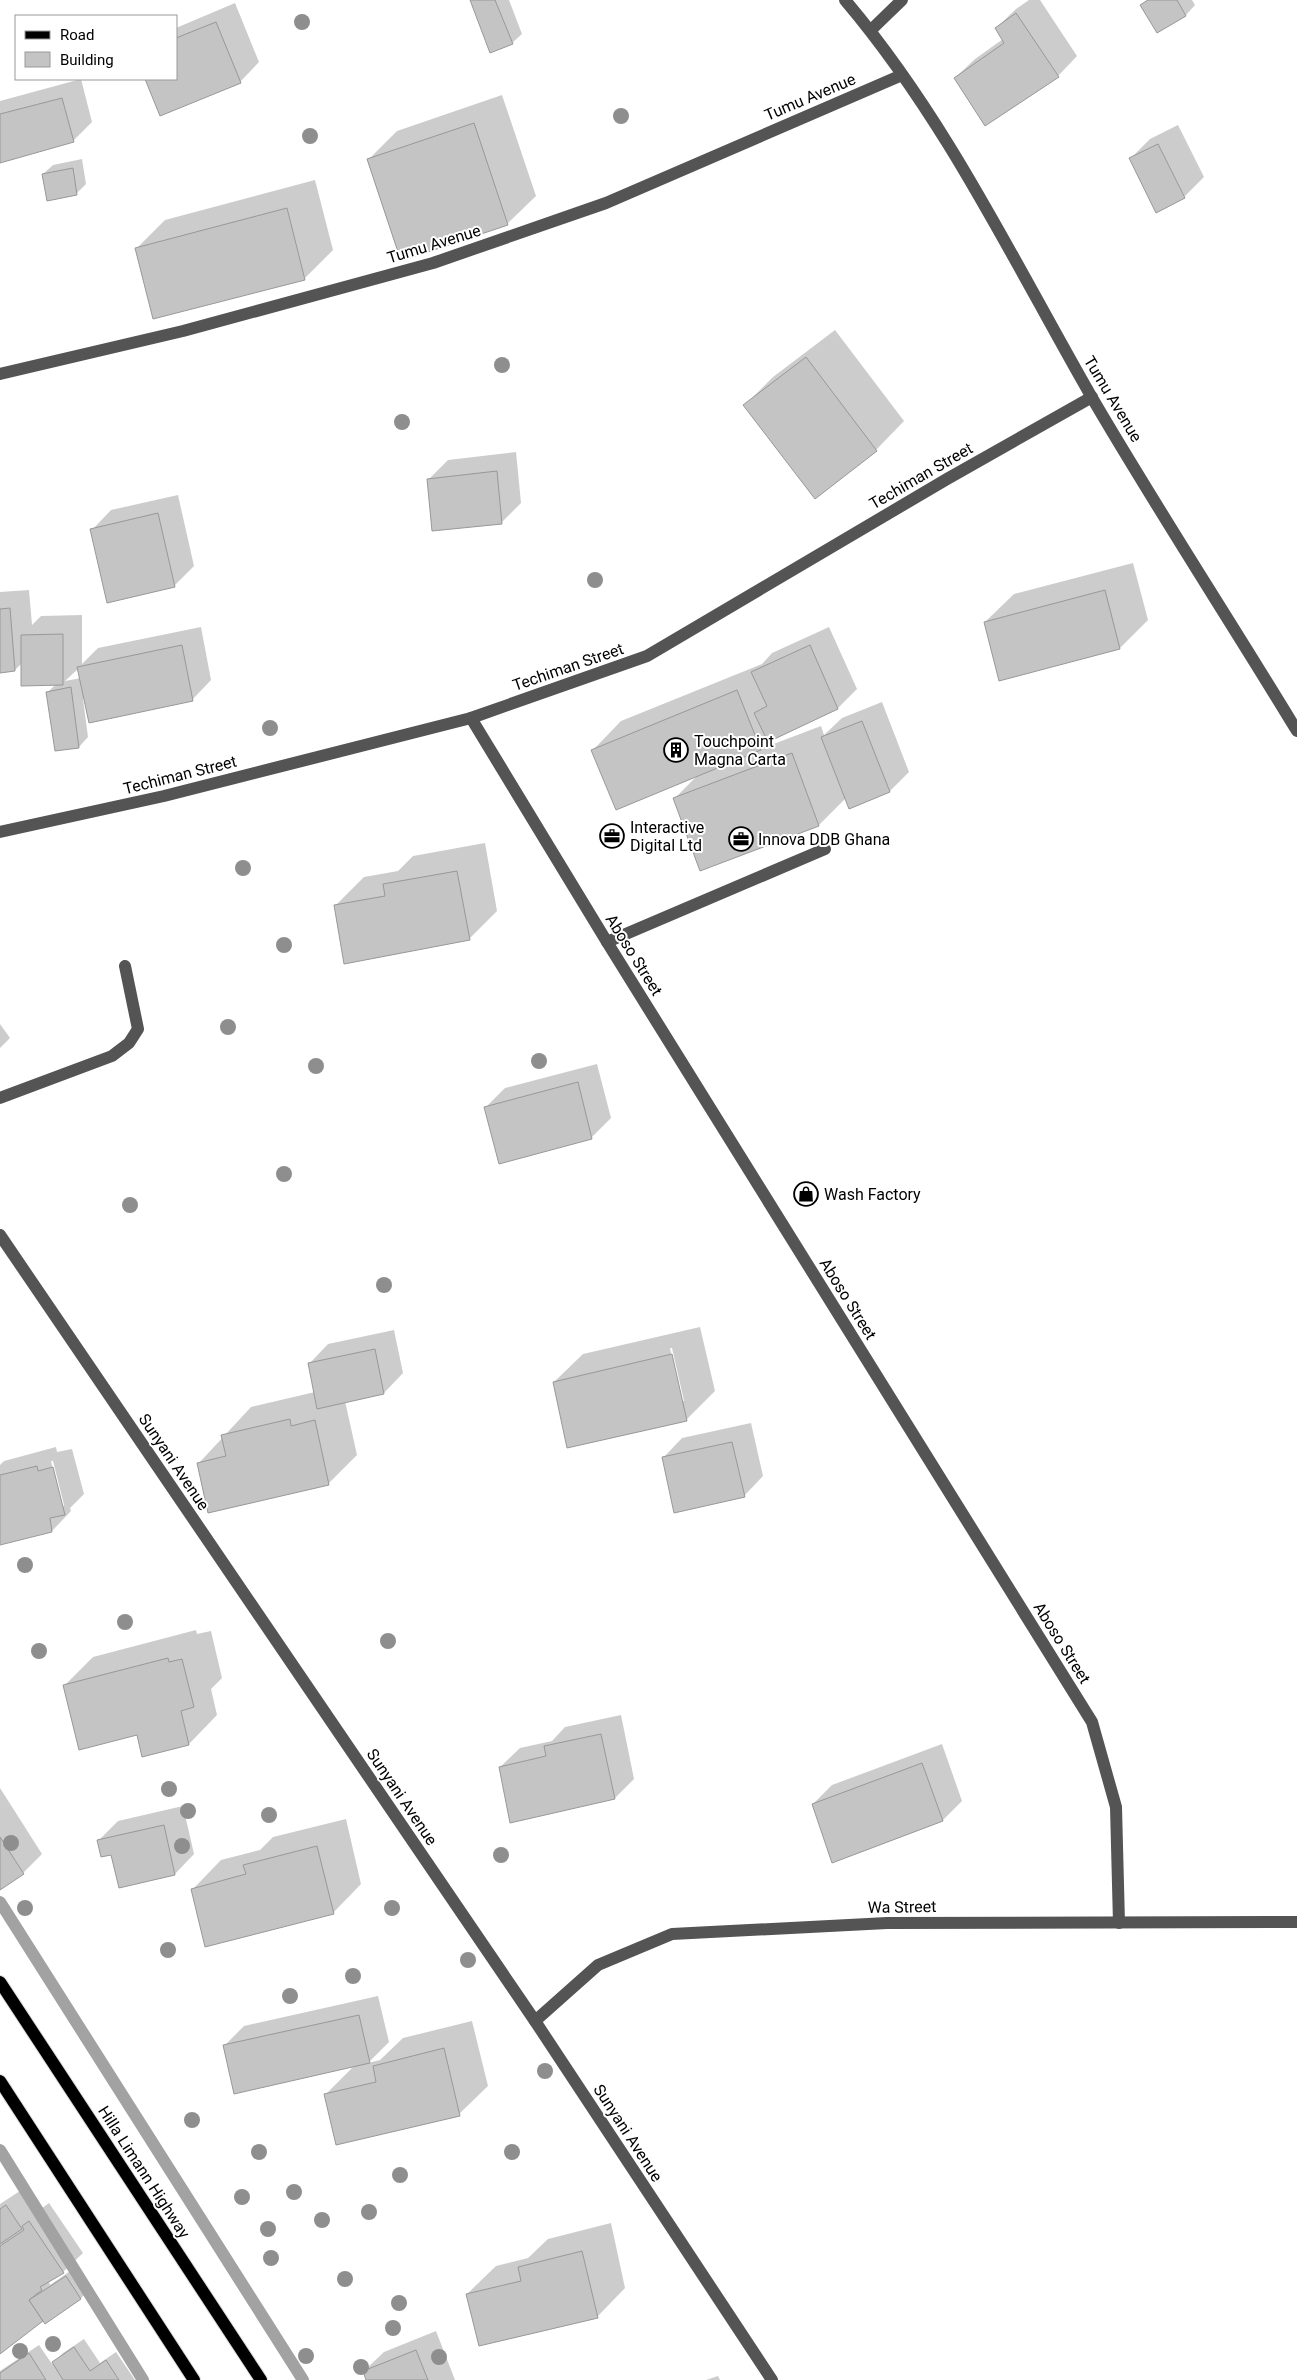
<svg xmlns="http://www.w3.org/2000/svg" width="1297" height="2380" viewBox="0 0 1297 2380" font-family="Roboto,sans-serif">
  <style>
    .shadow { fill: #0003; fill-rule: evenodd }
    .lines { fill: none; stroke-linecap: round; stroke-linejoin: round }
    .stream { stroke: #a2a2a2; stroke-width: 12 }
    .building { fill: #c4c4c4; stroke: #989898 }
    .major-casing { stroke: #dbdbdb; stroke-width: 14 }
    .minor { stroke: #545454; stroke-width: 12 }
    .major { stroke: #000; stroke-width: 12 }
    .tree { fill: #8e8e8e }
    .labels { text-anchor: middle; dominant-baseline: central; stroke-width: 4; stroke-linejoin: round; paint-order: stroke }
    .street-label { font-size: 16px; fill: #000; stroke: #fff }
    .poi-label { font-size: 16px; fill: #000; stroke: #fff; text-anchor: start }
  </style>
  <rect width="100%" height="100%" fill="#fff"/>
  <g class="shadow">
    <path d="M471,0H509L522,34L512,43Z"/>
    <path d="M1029,0H1040L1077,56L1058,76L955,78L975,59L1003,39L996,28L1016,9Z"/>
    <path d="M1147,0H1192L1195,5L1186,15L1157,32L1141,5Z"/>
    <path d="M235,3L259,62L240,82L161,114L146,79H176V28Z"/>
    <path d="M81,79L92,122L73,141L0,162V101Z"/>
    <path d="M502,95L536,196L507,224L369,159L397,131Z"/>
    <path d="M1178,125L1204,177L1184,197L1156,211L1131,158L1150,139Z"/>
    <path d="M82,159L86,184L76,194L43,174L53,165Z"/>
    <path d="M315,180L333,250L304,279L137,248L165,220Z"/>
    <path d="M835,330L904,421L876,450L745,405L773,377Z"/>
    <path d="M516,452L521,503L502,522L433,530L428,480L448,460Z"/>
    <path d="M178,495L194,566L174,586L92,530L111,510Z"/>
    <path d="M1133,563L1148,620L1120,648L985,622L1014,594Z"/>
    <path d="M29,590L32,625L41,616L82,615V664L98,648L201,627L211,680L192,700L83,699L88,737L79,747L48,692L56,684L22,663L15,670L0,671V592ZM79,668L81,678L65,681Z"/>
    <path d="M829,627L857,689L838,708L772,738L763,748L821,726L824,735L842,718L882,702L909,772L890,791L849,808L846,798L819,825L674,799L698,775L593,750L621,721L762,664L772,653Z"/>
    <path d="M485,843L497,911L469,939L335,906L364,877L398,871L413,856Z"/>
    <path d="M0,1024L10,1038L0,1048Z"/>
    <path d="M597,1064L611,1118L591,1138L486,1107L505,1088Z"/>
    <path d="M700,1327L715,1391L686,1420L554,1382L583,1354ZM670,1348H672L684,1401H681Z"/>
    <path d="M394,1330L403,1373L384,1393L345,1401L357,1455L328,1484L199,1463L251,1407L315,1392L309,1364L328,1344Z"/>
    <path d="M751,1423L763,1476L744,1496L663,1458L682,1438Z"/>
    <path d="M56,1447L57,1452L72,1449L84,1494L70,1508L71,1511L52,1531L0,1544V1465L4,1461ZM51,1461H53L64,1505L62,1508Z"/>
    <path d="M196,1630L197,1634L211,1631L222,1678L211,1689L217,1715L189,1744L143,1755L138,1734L64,1686L93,1657Z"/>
    <path d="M621,1715L634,1779L615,1798L500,1767L520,1748L552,1741L565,1727Z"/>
    <path d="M942,1744L962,1801L943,1820L813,1804L832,1785Z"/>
    <path d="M0,1788L42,1854L23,1873L0,1888Z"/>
    <path d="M183,1806L194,1854L175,1874L112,1853L99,1840L118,1821Z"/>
    <path d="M346,1819L361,1884L333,1913L193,1889L221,1860L260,1850L273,1837Z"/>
    <path d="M378,1996L389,2042L368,2063L380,2060L403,2038L472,2021L488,2086L459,2114L325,2095L355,2065L225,2045L244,2026Z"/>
    <path d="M26,2187L41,2209L49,2203L83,2253L63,2272L49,2282L50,2285L76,2267L90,2289L81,2298L45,2322L43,2320L0,2353V2204Z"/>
    <path d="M611,2223L625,2288L597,2317L467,2294L496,2266L528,2258L548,2239Z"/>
    <path d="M436,2331L455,2380H367L364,2371L384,2352Z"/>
    <path d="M84,2339L100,2363L116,2352L135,2380H0V2371L39,2345L52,2364L63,2353Z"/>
    <path d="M718,2376L720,2380H706Z"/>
  </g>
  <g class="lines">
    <g class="stream">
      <path d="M0,1902L303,2380"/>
      <path d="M0,2150L143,2380"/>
    </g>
  </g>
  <g class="building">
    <path d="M470,0H495L513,44L490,53Z"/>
    <path d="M1148,0H1177L1186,16L1157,33L1140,5Z"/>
    <path d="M1016,13L1059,77L985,126L954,78L1004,43L995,28Z"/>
    <path d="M216,22L241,83L160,116L145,79H176V38Z"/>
    <path d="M62,98L74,142L0,163V114Z"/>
    <path d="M474,123L508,225L401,261L367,159Z"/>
    <path d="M1158,144L1185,198L1156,213L1129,158Z"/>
    <path d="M73,168L77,195L47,201L42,174Z"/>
    <path d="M287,208L305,280L153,319L135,248Z"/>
    <path d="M806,357L877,451L815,499L743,405Z"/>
    <path d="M497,471L502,524L432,531L427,479Z"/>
    <path d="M158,513L175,587L107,603L90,529Z"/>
    <path d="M1105,590L1120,649L999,681L984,622Z"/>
    <path d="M10,608L15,671L0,673V609Z"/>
    <path d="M63,634V685L21,686V635Z"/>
    <path d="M182,645L193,701L89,723L77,667Z"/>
    <path d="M810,645L838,709L768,742L754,713L767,706L751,672Z"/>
    <path d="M71,687L79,748L55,751L46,692Z"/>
    <path d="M737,690L761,750L616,810L591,750Z"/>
    <path d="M862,721L890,792L849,809L821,737Z"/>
    <path d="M792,753L819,826L700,871L673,798Z"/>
    <path d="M457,871L470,940L344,964L334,905L385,896L383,884Z"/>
    <path d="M578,1082L592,1139L499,1164L484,1107Z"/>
    <path d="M375,1349L384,1394L317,1409L308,1363Z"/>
    <path d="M672,1354L687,1421L567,1448L553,1382Z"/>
    <path d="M290,1419L291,1426L315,1420L329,1485L208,1513L197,1463L226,1456L221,1435Z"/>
    <path d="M732,1442L745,1497L674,1513L662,1457Z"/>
    <path d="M37,1466L38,1471L53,1467L65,1515L50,1518L52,1532L0,1545V1475Z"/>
    <path d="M168,1658L169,1662L182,1659L194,1707L181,1711L189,1745L142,1757L137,1735L79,1750L63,1685Z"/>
    <path d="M601,1734L615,1799L510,1823L499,1767L546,1756L544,1746Z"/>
    <path d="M922,1763L943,1821L832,1863L812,1804Z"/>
    <path d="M164,1825L175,1875L119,1888L111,1855L101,1857L97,1840Z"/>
    <path d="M0,1837L24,1874L0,1890Z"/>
    <path d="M317,1846L334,1914L205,1947L191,1889L246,1874L243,1865Z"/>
    <path d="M359,2015L370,2063L234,2094L223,2045Z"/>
    <path d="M444,2048L460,2116L336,2145L324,2094L376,2082L373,2066Z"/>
    <path d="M6,2205L22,2229L0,2244V2209Z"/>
    <path d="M29,2221L64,2273L40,2287L42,2290L29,2300L43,2321L0,2354V2246L24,2230L22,2226Z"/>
    <path d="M582,2251L598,2318L479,2346L466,2294L521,2281L518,2267Z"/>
    <path d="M66,2276L81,2299L45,2324L29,2300Z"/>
    <path d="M74,2347L90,2371L106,2360L119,2380H63L52,2362Z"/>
    <path d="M416,2350L428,2380H366L363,2371Z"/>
    <path d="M29,2353L46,2380H0V2373Z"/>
  </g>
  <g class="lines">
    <g class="major-casing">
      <g id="major">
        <path d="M0,1982L261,2380"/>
        <path d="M0,2081L194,2380"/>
      </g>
    </g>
    <g class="minor">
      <path d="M845,0C946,119 1014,262 1091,396C1157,509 1229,619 1297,731"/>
      <path d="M871,30L902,0"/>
      <path d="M0,374L183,331L433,263L606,203L902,75"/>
      <path d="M471,718L607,942L1092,1722L1116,1807L1119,1923"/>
      <path d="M0,832L164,796L471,718L647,656L947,479L1092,397"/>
      <path d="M607,942L825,849"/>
      <path d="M0,1098L112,1056L129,1043L138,1029L125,966"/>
      <path d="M0,1235L535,2021L772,2380"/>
      <path d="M535,2021L598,1965L672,1934L887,1923L1297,1922"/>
    </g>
    <use href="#major" class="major"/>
  </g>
  <g class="tree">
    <circle cx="302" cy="22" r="8"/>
    <circle cx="621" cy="116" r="8"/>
    <circle cx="310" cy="136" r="8"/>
    <circle cx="502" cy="365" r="8"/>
    <circle cx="402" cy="422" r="8"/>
    <circle cx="595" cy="580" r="8"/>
    <circle cx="270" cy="728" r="8"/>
    <circle cx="243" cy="868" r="8"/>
    <circle cx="284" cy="945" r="8"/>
    <circle cx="228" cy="1027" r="8"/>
    <circle cx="539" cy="1061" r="8"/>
    <circle cx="316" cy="1066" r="8"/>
    <circle cx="284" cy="1174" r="8"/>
    <circle cx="130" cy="1205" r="8"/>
    <circle cx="384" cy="1285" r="8"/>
    <circle cx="25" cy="1565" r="8"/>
    <circle cx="125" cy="1622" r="8"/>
    <circle cx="388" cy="1641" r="8"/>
    <circle cx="39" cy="1651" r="8"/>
    <circle cx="169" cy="1789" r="8"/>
    <circle cx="188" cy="1811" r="8"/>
    <circle cx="269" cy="1815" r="8"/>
    <circle cx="11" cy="1843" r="8"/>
    <circle cx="182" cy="1846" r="8"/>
    <circle cx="501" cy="1855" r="8"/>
    <circle cx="25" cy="1908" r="8"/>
    <circle cx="392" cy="1908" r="8"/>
    <circle cx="168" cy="1950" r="8"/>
    <circle cx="468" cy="1960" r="8"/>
    <circle cx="353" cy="1976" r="8"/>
    <circle cx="290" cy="1996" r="8"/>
    <circle cx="545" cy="2071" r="8"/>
    <circle cx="192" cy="2120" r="8"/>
    <circle cx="259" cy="2152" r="8"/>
    <circle cx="512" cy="2152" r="8"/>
    <circle cx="400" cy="2175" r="8"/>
    <circle cx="294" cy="2192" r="8"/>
    <circle cx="242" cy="2197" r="8"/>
    <circle cx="369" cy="2212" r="8"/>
    <circle cx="322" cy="2220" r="8"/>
    <circle cx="268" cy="2229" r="8"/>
    <circle cx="271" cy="2258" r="8"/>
    <circle cx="345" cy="2279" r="8"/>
    <circle cx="399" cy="2303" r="8"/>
    <circle cx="393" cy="2328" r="8"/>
    <circle cx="53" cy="2344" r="8"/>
    <circle cx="20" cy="2351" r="8"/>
    <circle cx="306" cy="2356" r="8"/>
    <circle cx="439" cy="2357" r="8"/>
    <circle cx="361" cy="2367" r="8"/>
  </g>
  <defs>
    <g id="building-ring" transform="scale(1.25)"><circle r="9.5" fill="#fff" stroke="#000" stroke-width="1.5"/><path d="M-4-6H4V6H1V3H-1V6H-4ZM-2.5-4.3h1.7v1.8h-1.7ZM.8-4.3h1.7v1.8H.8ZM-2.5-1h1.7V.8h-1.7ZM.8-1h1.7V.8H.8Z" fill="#000"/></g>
    <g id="office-ring" transform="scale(1.25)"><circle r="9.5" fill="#fff" stroke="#000" stroke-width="1.5"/><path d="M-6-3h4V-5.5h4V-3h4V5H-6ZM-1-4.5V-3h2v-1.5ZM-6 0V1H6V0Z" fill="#000"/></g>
    <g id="shop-ring" transform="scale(1.25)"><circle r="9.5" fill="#fff" stroke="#000" stroke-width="1.5"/><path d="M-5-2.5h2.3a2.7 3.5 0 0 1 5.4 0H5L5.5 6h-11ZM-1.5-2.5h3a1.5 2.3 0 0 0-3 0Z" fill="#000"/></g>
  </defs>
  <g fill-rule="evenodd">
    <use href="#building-ring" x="676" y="750"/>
    <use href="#office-ring" x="612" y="836"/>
    <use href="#office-ring" x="741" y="839"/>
    <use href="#shop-ring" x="806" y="1194"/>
  </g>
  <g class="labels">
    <g class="street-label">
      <text transform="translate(810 97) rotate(-23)">Tumu Avenue</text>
      <text transform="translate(434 244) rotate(-17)">Tumu Avenue</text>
      <text transform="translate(1113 399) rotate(59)">Tumu Avenue</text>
      <text transform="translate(921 476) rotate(-30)">Techiman Street</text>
      <text transform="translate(568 667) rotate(-19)">Techiman Street</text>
      <text transform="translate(180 775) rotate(-14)">Techiman Street</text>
      <text transform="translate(634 955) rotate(58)">Aboso Street</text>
      <text transform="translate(848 1299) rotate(58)">Aboso Street</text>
      <text transform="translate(174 1462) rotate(56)">Sunyani Avenue</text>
      <text transform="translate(1062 1643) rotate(58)">Aboso Street</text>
      <text transform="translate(402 1797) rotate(56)">Sunyani Avenue</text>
      <text transform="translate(902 1907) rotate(-1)">Wa Street</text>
      <text transform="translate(628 2133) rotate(57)">Sunyani Avenue</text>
      <text transform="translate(144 2172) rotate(57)">Hilla Limann Highway</text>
    </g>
    <g class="poi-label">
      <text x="694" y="741">Touchpoint<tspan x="694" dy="18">Magna Carta</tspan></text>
      <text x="630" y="827">Interactive<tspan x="630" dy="18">Digital Ltd</tspan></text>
      <text x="758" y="839">Innova DDB Ghana</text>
      <text x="824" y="1194">Wash Factory</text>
    </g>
  </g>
  <rect x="15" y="15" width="162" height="65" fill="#ffffff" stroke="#999999"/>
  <rect x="25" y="31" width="25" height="8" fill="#000000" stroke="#999999"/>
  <text x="60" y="40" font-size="15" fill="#000000">Road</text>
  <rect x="25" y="52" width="25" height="15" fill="#c4c4c4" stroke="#999999"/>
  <text x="60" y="65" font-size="15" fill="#000000">Building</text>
</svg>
